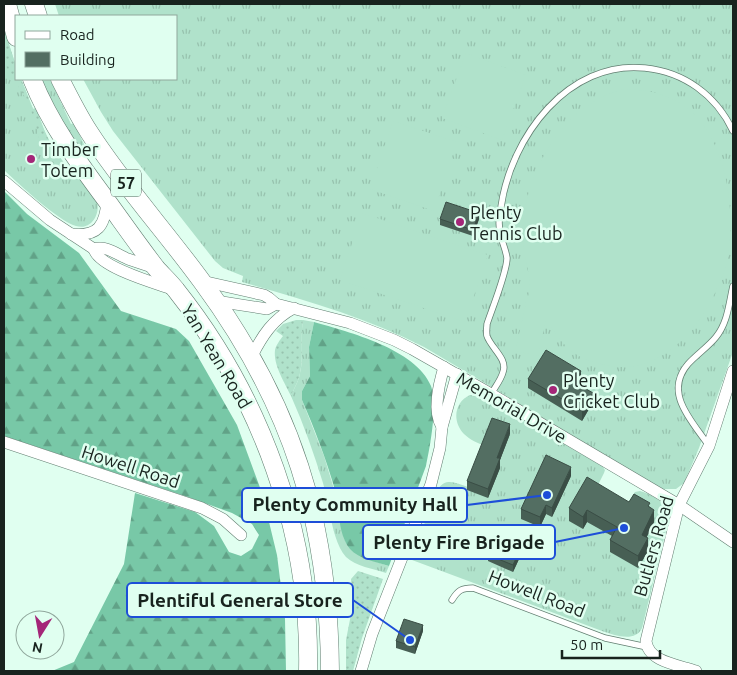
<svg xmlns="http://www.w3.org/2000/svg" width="737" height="675" viewBox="0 0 737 675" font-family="Ubuntu,sans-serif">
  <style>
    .grass { fill: url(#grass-tufts) }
    .forest { fill: url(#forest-firs) }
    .garden { fill: url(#garden-dots) }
    .pitch { fill: #b0e2cb }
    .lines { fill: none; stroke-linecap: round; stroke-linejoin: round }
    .lane-casing { stroke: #627e71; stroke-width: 7 }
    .street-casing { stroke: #627e71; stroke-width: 12 }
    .primary-casing { stroke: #627e71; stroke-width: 19 }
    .lane { stroke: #fff; stroke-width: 5.5 }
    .street { stroke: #fff; stroke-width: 11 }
    .primary { stroke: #fff; stroke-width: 18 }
    .wall { fill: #475f54 }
    .shaded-wall { fill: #3a4d45 }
    .building { fill: #536e62; stroke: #3a4d45 }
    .poi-dot { fill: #a42678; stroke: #e0fff0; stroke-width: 2 }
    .labels { text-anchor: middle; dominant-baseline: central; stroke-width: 5; stroke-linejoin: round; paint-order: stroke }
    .shield { fill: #e0fff0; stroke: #54655d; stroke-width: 1 }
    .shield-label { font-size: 16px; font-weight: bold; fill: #18231e }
    .poi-label { font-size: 18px; fill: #18231e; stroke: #e0fff0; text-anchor: start }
    .street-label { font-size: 18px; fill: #18231e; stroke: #e0fff0 }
    .leader { fill: none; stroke: #1d4ed8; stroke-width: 2 }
    .callout-dot { fill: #1d4ed8; stroke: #e0fff0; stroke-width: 2 }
    .callout { fill: #e0fff0; stroke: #1d4ed8; stroke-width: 2 }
    .callout-label { font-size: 19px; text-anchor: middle; font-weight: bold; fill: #18231e }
  </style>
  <defs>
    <pattern id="grass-tufts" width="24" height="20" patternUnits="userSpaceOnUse" patternTransform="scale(1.25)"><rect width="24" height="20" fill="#b0e2cb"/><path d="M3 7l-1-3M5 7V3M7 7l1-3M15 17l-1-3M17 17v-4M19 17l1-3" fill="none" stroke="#97c2ae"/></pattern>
    <pattern id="forest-firs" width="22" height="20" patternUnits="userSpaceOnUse" patternTransform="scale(1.25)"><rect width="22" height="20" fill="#78c8a7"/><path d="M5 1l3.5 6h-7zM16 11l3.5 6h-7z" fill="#61a287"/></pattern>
    <pattern id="garden-dots" width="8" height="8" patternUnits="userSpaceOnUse" patternTransform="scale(1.25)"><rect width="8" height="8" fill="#b0e2cb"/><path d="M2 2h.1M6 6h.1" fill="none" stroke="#97c2ae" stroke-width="1.8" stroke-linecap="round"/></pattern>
  </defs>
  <rect width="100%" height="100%" fill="#e0fff0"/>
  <g class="grass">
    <path d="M55,4H733V352L699,448L684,483L676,489H663L424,347C366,317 304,300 242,282L243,276L223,268L215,261L113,131L101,112L83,79H176V16H59Z"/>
    <path d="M4,29L16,66V79H21L33,109L36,108C43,127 49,147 63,162C74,174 88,184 96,199C102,212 92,231 76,226C58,221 19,184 4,170Z"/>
    <path d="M40,79H50L71,124L74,123L88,153L83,156L65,128Z"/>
    <path d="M303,320L314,322L309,347L310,376L302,391V400L324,456L334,489L344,538C352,556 371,560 389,566L386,573C374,569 355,566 346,557C332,542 329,503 323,483C314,454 304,425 291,396C294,388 299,381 300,373C304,356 300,338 303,320Z"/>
    <path d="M470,395L483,397L602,466L605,470L604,473L594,493L623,510L635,492L640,491C648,493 664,501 667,509C669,513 668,517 668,522L642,628C635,643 614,635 602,631L412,560L413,553L438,489C446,477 456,483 468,487L485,446C478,443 470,440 464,434C452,422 454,402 470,395Z"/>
  </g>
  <g class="forest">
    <path d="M4,191L27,214L79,253L121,311L176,329L189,341L237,425L262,493L277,555L285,619L286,671H52L74,662L124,564L135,493L195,512L214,526L229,552L241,556L252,549L259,535L252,524L232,513L188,497L4,436Z"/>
    <path d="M314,322C349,332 416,349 431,386C438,404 430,447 426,466L389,566C376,562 359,559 350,549C338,535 339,508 335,490C326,459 315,430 302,400V391L310,376L309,347Z"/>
  </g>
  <g class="garden">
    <path d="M4,29L16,66V79H21L33,109L36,108C46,137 54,154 77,176L72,179L66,178L48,160L41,146L35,122L28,102L4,63Z"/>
    <path d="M296,320H303C300,338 304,356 300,373C299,381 294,388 291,396C285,383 273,365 275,350C276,345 280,340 283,336L276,331L283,324Z"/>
    <path d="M358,571L383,579L362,638L353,671H346V640L353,604L351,579Z"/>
  </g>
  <g class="pitch">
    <path d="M466,53L526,75L502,140L442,118Z"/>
    <path d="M627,89C646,90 665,93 681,104C727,132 737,213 727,262C713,311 670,376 611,366C576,360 566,350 546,320L538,356L515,351C519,335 523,318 526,302C528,297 530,290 530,284C529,269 523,254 523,239C520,179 564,99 627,89Z"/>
    <path d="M393,121L457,142L434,211L370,189Z"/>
    <path d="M362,213L488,255L465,322L340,280Z"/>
  </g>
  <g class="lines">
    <g class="lane-casing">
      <g id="lane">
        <path d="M491,394C495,387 501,380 503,372C508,359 491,348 487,336C486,332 487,327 487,324C492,309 507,272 507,258C506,251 503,244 501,237C498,227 499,216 501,207C511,137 568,60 645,68C684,72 716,95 733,131"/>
        <path d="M709,446C692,421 663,393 688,364C697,354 708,347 716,337C728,322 729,303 733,286"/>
        <path d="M452,600C458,590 462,588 473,588L605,638L647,647"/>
      </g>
    </g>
    <g class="street-casing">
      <g id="street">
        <path d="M4,181L50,220L94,249C106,245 118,255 128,259C137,262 146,265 155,268"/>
        <path d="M71,234C98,237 105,226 107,201"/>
        <path d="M94,249C98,267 155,283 172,289"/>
        <path d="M202,281L264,295L269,298L276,304L350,323L394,340L412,349L491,394L679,505L733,542"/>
        <path d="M216,301L261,308L267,309L276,304"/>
        <path d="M252,356C262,336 273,319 294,308"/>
        <path d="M442,427C432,411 439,384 444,367"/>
        <path d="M4,442L202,508L223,519L241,535"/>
        <path d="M361,671L372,634L431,484L440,448L442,427L457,374"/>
        <path d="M696,671C679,665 648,662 646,641L679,505L709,446L733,371"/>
      </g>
    </g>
    <g class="primary-casing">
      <g id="primary">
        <path d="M7,4L16,37"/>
        <path d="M34,4L38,16"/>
        <path d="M32,79C50,124 78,162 107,201C123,223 139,246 156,268C162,275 170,282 176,290C261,397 311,534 308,671"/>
        <path d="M60,79C69,97 78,115 89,132C123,185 166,232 203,283C292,404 329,522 330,671"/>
      </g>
    </g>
    <use href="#lane" class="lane"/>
    <use href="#street" class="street"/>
    <use href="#primary" class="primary"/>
  </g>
  <g class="wall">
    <path d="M440,219H479L473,236L440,225Z"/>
    <path d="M528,379L581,380L579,384L593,402L582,421L528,388Z"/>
    <path d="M510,434L500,460V468L488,498L467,490V481Z"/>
    <path d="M571,476L552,517L546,514L540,527L521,519V509Z"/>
    <path d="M629,502L650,507L654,522L646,538L648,551L638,568L610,552V540L612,536L587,522L583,529L569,521V508Z"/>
    <path d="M488,555L519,559L513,572L488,561Z"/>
    <path d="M423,631L415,654L396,648V641Z"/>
  </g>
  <g class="shaded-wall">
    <path d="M479,213V219L473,236V230Z"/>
    <path d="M581,371V380L574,391V382Z"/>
    <path d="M593,393V402L582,421V411Z"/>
    <path d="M510,424V434L500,460V468L488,498V489L497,458Z"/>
    <path d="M571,467V476L552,517V508Z"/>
    <path d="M546,505V514L540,527V517Z"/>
    <path d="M587,510V522L583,529V517Z"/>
    <path d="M654,510V522L642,547V535Z"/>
    <path d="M648,538V551L638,568V556Z"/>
    <path d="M519,552V559L513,572V565Z"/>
    <path d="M423,625V631L415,654V647Z"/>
  </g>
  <g class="building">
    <path d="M446,202L479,213L473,230L440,219Z"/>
    <path d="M546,350L581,371L574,382L593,393L582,411L528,379Z"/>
    <path d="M492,418L510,424L497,458H500L488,489L467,481Z"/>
    <path d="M546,455L571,467L552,508L546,505L540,517L521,509Z"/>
    <path d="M587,477L629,502L634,494L650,503L648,506L654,510L642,535L648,538L638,556L610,540L617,527L587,510L583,517L569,508Z"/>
    <path d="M494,541L519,552L513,565L488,555Z"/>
    <path d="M404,619L423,625L415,647L396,641Z"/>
  </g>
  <g class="poi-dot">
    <circle cx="31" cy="159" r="5"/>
    <circle cx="460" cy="222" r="5"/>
    <circle cx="553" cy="390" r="5"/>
  </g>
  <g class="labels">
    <rect class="shield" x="111" y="169.5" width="30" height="27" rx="4"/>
    <g class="shield-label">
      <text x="126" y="183">57</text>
    </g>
    <g class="poi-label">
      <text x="41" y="149">Timber<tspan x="41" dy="21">Totem</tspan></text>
      <text x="470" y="212">Plenty<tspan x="470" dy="21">Tennis Club</tspan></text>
      <text x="563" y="380">Plenty<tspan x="563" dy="21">Cricket Club</tspan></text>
    </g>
    <g class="street-label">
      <text transform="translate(217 356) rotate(59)">Yan Yean Road</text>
      <text transform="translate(512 407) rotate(30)">Memorial Drive</text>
      <text transform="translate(131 466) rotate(18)">Howell Road</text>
      <text transform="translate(653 546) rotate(-74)">Butlers Road</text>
      <text transform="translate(537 593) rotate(21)">Howell Road</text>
    </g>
  </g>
  <path class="leader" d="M547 495L467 505M624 528L555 542M410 640L353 600"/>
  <g class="callout-dot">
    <circle cx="547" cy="495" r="5"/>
    <circle cx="624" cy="528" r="5"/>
    <circle cx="410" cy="640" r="5"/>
  </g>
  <g class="callout">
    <rect x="242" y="488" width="225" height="34" rx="5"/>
    <rect x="363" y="525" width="192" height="34" rx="5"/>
    <rect x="127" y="583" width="226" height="34" rx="5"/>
  </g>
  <g class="callout-label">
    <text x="355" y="511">Plenty Community Hall</text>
    <text x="459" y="549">Plenty Fire Brigade</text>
    <text x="240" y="607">Plentiful General Store</text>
  </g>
  <rect width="737" height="675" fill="none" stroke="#18231e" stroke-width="10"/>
  <rect x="15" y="15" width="162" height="65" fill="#e0fff0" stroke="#90a79c"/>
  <rect x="25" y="31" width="25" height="8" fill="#ffffff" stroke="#90a79c"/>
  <text x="60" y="40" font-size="15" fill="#18231e">Road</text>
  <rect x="25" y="52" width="25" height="15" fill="#536e62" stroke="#90a79c"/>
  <text x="60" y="65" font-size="15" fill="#18231e">Building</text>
  <g transform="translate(40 635) rotate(191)"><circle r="24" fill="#e0fff0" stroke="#90a79c"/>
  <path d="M0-4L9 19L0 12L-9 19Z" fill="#a42678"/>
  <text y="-8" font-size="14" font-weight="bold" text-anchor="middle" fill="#18231e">N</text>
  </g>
  <path d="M562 650v8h98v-8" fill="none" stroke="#18231e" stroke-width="2.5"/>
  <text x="570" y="650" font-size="15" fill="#18231e" stroke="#e0fff0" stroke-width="4" paint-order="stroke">50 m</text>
</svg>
